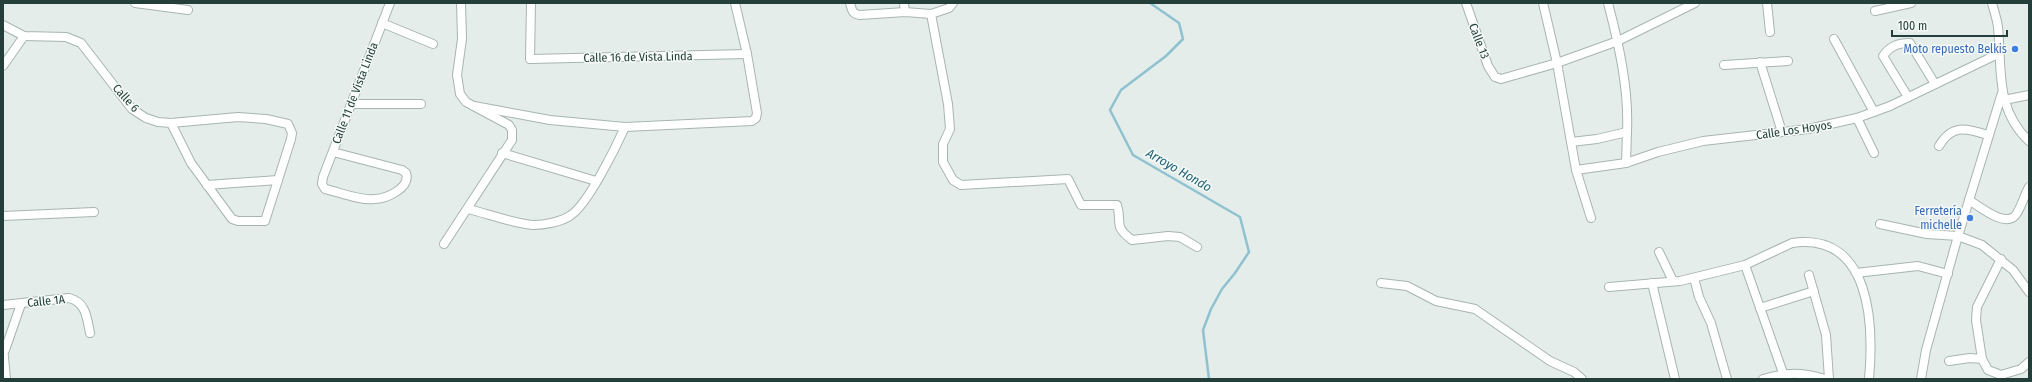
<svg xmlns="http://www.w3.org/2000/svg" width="2032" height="382" viewBox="0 0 2032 382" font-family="'Fira Sans Condensed',sans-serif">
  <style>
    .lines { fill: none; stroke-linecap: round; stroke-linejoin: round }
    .stream { stroke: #8fc2d0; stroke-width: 2.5 }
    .minor-casing { stroke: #a7b5b1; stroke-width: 10 }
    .minor { stroke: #fff; stroke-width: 8 }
    .shop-dot { fill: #3f7fe0; stroke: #f5faf8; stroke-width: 1.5 }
    .labels { text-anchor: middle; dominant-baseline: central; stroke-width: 3; stroke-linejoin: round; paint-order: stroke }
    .street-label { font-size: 12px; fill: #243f39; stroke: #f5faf8 }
    .shop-label { font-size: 12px; fill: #366cbe; stroke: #f5faf8; text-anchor: end }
    .water-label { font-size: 13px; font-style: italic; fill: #206579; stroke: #f5faf8 }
  </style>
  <rect width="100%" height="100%" fill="#e5edea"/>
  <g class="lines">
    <path class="stream" d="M1150,3L1179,23L1183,39L1166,56L1121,90L1110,110L1133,155L1240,217L1249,252L1235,273L1222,289L1211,309L1203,330L1209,379"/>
    <g class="minor-casing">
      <g id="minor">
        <path d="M135,3L188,10"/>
        <path d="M531,3L530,59L747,54"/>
        <path d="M850,3C852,10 852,14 860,15L905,12L931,14L949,8L953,3"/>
        <path d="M904,3L905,12"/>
        <path d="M1466,3L1488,66L1495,77L1501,79L1557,63L1618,41L1695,3"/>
        <path d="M1543,3L1557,63L1576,170L1591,218"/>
        <path d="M1767,3L1770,32"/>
        <path d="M1992,3C1994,11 1997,19 1998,27C2002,69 1995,109 2029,141"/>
        <path d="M1875,11L1911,3"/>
        <path d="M931,14L948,104L950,129L943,144V162L953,180L961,185L1068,179L1081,205H1117C1123,223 1112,225 1132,240L1168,236L1180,237L1197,247"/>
        <path d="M382,23L433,44"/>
        <path d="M3,25L24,36L66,37L81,43L132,109L146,118L158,122L171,123L238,117L266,119L288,124L292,133L291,139L265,221H238L232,219L191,163L171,123"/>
        <path d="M1834,39L1874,112"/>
        <path d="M1760,62L1782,132"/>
        <path d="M1724,65L1788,61"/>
        <path d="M3,66L24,36"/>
        <path d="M1908,97L1883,56C1890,46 1898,43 1910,43L1935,84"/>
        <path d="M2004,100L2029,95"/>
        <path d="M351,104H421"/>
        <path d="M474,106L550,120L625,127L752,121L756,118L757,113L747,54L735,3"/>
        <path d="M1857,118L1874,153"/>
        <path d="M1571,142L1597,139L1627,132C1629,89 1619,45 1608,3"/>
        <path d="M1939,146C1952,124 1966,128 1988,135"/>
        <path d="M333,152L402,170L406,173C411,188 386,199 374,199C361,201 339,192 325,189L322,184L323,177L390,3"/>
        <path d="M502,153L596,181"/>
        <path d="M1626,163L1627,132"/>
        <path d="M1576,170L1626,163L1658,152L1703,141L1808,129L1857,118L1890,106L2000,53"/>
        <path d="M207,185L278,180"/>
        <path d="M1969,200C1980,207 2008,230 2017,213C2022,205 2024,196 2029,187"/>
        <path d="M468,209C485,213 516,224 533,225C544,225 562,222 571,215C588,204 616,147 625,127"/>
        <path d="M3,216L94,212"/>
        <path d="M1880,224L1927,234L1958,236L1982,245L2013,270L2029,292"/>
        <path d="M444,244L512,140V130L509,125L466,102L460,94L457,75L462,39L461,3"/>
        <path d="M1659,252L1673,281"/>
        <path d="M1745,265L1792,243C1871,232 1874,324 1869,379"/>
        <path d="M1856,273L1918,266L1948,274"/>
        <path d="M1809,275L1826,335L1829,379"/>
        <path d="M1694,278L1699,297L1711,323L1727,379"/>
        <path d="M1381,283L1407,286L1436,301L1475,309L1550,361L1574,372L1582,379"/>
        <path d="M1652,283L1675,379"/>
        <path d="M1609,287L1680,281L1745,265L1783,373"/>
        <path d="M3,305L69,298C86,302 87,318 90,333"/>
        <path d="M1760,308L1814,291"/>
        <path d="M3,346L6,379"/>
        <path d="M5,350L21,304"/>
        <path d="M1982,359L1976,320L1977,307L2001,259"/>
        <path d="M1949,361L1970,358L1982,359L1988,370L2001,375L2021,369L2029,362"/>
        <path d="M1763,379C1787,372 1801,372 1825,379"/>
        <path d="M1921,379L1926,350L1958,236L2002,93"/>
      </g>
    </g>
    <use href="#minor" class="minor"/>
  </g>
  <g class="shop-dot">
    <circle cx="2015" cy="49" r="4"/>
    <circle cx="1970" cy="218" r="4"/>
  </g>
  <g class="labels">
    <g class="street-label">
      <text transform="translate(1479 41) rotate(69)">Calle 13</text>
      <text transform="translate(638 57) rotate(-1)">Calle 16 de Vista Linda</text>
      <text transform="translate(355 93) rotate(-69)">Calle 11 de Vista Linda</text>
      <text transform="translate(126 98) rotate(48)">Calle 6</text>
      <text transform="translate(1794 130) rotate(-8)">Calle Los Hoyos</text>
      <text transform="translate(46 301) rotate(-6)">Calle 1A</text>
    </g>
    <g class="shop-label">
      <text x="2007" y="49">Moto repuesto Belkis</text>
      <text x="1962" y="211">Ferretería<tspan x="1962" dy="14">michelle</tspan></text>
    </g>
    <g class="water-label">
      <text transform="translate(1179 170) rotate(30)">Arroyo Hondo</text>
    </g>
  </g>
  <rect width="2032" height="382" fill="none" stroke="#243f39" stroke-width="8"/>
  <path d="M1892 30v6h115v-6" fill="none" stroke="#243f39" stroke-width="2"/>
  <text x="1898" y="30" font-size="12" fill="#243f39" stroke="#f5faf8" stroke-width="3" paint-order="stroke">100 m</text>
</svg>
